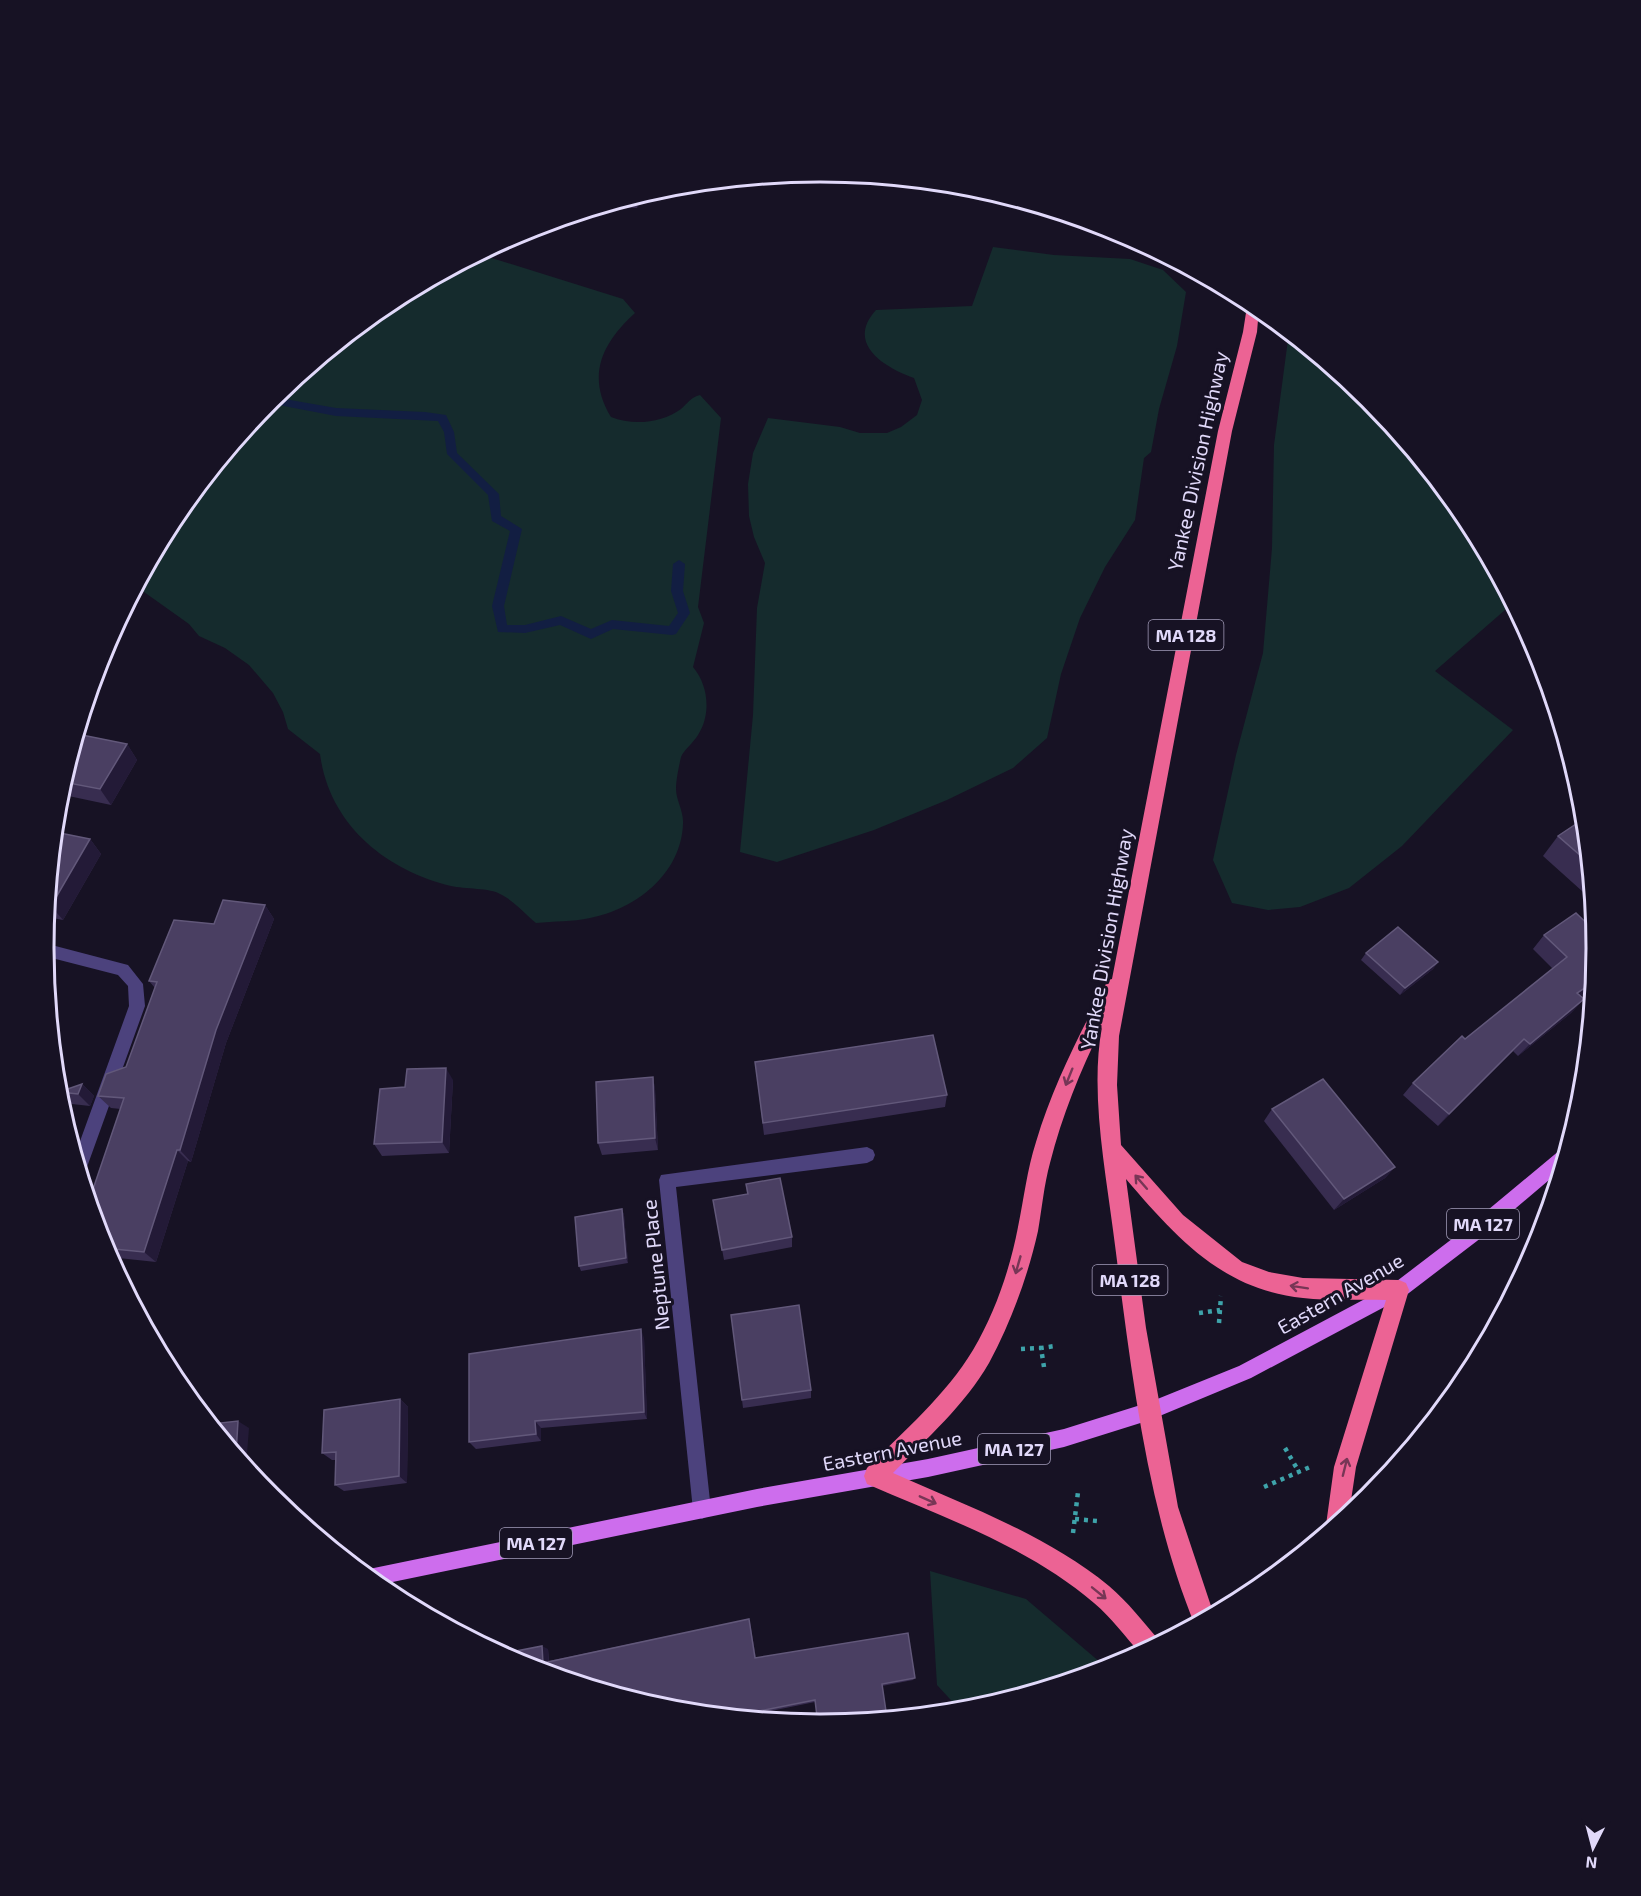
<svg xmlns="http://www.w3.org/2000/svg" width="1641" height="1896" viewBox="0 0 1641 1896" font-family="'Exo 2',sans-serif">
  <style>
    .green { fill: #152b2d }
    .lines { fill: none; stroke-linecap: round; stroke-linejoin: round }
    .stream { fill: #121e42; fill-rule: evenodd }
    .path { stroke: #3ea3aa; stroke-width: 4.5; stroke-dasharray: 4 5; stroke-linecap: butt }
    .minor { fill: #4c427d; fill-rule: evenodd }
    .major { fill: #cd6ded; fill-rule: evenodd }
    .highway { fill: #ec6394; fill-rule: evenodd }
    .wall { fill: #382d50 }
    .shaded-wall { fill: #231a37 }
    .building { fill: #4a3f62; stroke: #62587a; stroke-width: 1.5 }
    .oneway { stroke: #773656 }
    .labels { text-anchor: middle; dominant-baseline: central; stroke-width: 6; stroke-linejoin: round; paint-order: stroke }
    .shield { fill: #171224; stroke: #a49dba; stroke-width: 1.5 }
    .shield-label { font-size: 18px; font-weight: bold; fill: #e1d9fa }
    .street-label { font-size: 20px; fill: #e1d9fa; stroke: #171224 }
    .rim { fill: none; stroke: #e1d9fa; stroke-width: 3 }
  </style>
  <rect width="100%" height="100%" fill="#171224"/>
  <g class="green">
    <path d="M993,247L1054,255L1130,259L1163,270L1186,292L1177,346L1159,409L1151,452L1144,458L1135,520L1105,567L1080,618L1061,674L1047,738L1013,768L947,800L874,830L777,862L740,852L753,715L757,608L765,563L754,537L749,516L748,484L753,453L768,418L840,427L860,433H887L901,427L917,415L922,400L914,378C885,368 845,344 876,310L972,306Z"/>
    <path d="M479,254L623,299L635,313C602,343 586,376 611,417C633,426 662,423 681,409C688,403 691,397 700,395L721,418L698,607L704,623L693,667C709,686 711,715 698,735C693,743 684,750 681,757C679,766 676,780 676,789C676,800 684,812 683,824C681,874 636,909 590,918C572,922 554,921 536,923C525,914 513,900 500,894C491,888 464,889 451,886C385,870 329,824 320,754L288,729L283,712L273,693L249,665L225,648L199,636L189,624L137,587L175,516L271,398L389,302Z"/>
    <path d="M1289,332L1370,399L1467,517L1513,603L1435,671L1513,730L1402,846L1349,888L1300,907L1268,910L1232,903L1213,860L1236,755L1263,653L1272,548L1274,445Z"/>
    <path d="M930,1571L1026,1599L1108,1669L972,1710L961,1711L937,1685Z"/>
  </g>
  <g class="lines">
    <path class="stream" d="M273,397L336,408L425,412L446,415L454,432L457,453L499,494L501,516L522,529L504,606L507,625H525L561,616L591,629L612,620L669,626L678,613L671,591L673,564L679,560L685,564L683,591L690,613L676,634L672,635L613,629L591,639L560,625L525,633L498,632L492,606L510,531L492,521L488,495L447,454L444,432L438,421L336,416L268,403Z"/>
    <g class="path">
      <path d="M1199,1313L1220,1310"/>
      <path d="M1219,1323L1221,1296"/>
      <path d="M1021,1349L1041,1348"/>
      <path d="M1044,1367L1041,1348L1055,1346"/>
      <path d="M1285,1448L1299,1472"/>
      <path d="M1264,1487L1310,1467"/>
      <path d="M1075,1519L1097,1521"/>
      <path d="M1073,1533L1078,1492"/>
    </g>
    <g class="minor">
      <path d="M44,943L128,965L143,984L145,1006L87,1167L85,1172L81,1174L75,1155L129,1006L128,986L118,975L44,956Z"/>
      <path d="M867,1147L873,1150L875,1155L873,1160L867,1163L676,1187L711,1510L708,1516L702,1519L696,1516L693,1510L659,1180L661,1175Z"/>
    </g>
    <path class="major" d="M1566,1147L1568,1148L1562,1169L1477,1241L1405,1296L1251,1378L1150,1420L1064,1447L928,1477L757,1507L378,1585L362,1572L369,1569L757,1489L928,1459L1064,1429L1150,1402L1239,1366L1393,1284L1465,1229L1560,1150Z"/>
    <path class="highway" d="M1248,300L1259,308L1257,332L1232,431L1119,1036L1117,1085L1121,1145L1183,1215L1242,1262L1269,1272L1303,1278L1399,1280L1406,1283L1409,1290L1356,1467L1349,1514L1329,1531L1326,1525L1334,1467L1386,1300C1359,1299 1330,1301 1303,1298C1222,1290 1175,1236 1126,1179L1146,1328L1178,1507L1214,1615L1195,1625C1145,1505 1130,1359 1113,1230C1105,1167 1090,1091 1102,1027C1080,1071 1062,1116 1050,1163C1044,1185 1042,1208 1038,1231C1028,1276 1011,1322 989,1363C965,1405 927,1438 893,1473C967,1506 1045,1534 1109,1586C1128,1602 1143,1622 1159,1640L1160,1643L1141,1654C1125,1637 1112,1618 1094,1603C1029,1547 945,1518 867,1484L864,1476L867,1468C904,1431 946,1395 973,1350C995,1313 1010,1269 1018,1227C1024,1198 1027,1170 1036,1142C1053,1085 1080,1033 1108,980L1112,979L1218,431L1243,332Z"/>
  </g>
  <g class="wall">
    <path d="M643,194L637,208L603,206Z"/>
    <path d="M77,734L127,744L137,760L111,805L59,794Z"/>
    <path d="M1585,818L1593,900H1592L1543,856L1558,836Z"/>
    <path d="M55,832L90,839L101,854L63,920L47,917Z"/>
    <path d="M265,905L274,919L226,1043L191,1162L188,1161L156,1262L109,1257L103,1245L121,1109L111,1108L98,1096L126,1067L155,988L149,981L214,924Z"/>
    <path d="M1576,913L1580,996L1584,999L1571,1013L1518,1056L1513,1051L1438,1126L1403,1095L1413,1083L1553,969L1533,949L1544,935Z"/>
    <path d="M1366,953L1438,962L1433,969L1400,995L1361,960Z"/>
    <path d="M755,1062L947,1095L945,1107L764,1135Z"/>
    <path d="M653,1077L655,1089L658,1150L602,1155L598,1143Z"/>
    <path d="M453,1080L449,1153L382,1156L374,1144L405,1087Z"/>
    <path d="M82,1084L94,1096L90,1106L72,1104L59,1092Z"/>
    <path d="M1272,1109L1395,1167L1385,1178L1334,1210L1264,1121Z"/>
    <path d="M746,1184L792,1237V1247L724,1260L713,1200L747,1194Z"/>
    <path d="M622,1209L624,1215L628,1263L581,1271L579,1266Z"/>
    <path d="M644,1338L647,1419L541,1428V1441L476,1449L469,1442Z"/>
    <path d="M811,1390V1398L743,1408L742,1400Z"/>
    <path d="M400,1399L408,1407L407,1483L344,1491L335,1485L336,1460H332L322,1453Z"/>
    <path d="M749,1619L750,1623L756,1658L915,1678L913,1680L882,1686L815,1702L741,1717L669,1710L523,1666L548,1649L549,1661Z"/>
  </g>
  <g class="shaded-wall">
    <path d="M643,194L637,208L636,196Z"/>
    <path d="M127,744L137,760L111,805L100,789Z"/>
    <path d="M90,839L101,854L63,920L51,906Z"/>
    <path d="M265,905L274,919L226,1043L191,1162L180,1150L216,1030Z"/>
    <path d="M1438,962L1433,969L1400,995L1405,988Z"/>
    <path d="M1594,982V987L1565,1007L1577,993Z"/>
    <path d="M1584,999L1571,1013L1518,1056L1530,1044Z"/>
    <path d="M1524,1039L1513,1051L1438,1126L1449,1114Z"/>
    <path d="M446,1068L453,1080L449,1153L442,1142Z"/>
    <path d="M653,1077L655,1089L658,1150L655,1138Z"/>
    <path d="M82,1084L94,1096L90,1106L78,1094Z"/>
    <path d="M177,1150L188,1161L156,1262L144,1252Z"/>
    <path d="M1395,1167L1385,1178L1334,1210L1344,1199Z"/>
    <path d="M622,1209L624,1215L628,1263L626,1258Z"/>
    <path d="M641,1329L644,1338L647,1419L644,1412Z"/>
    <path d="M400,1399L408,1407L407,1483L399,1476Z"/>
    <path d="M238,1421L249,1428L246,1467L236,1454Z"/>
    <path d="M535,1421L541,1428V1441L536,1434Z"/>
    <path d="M749,1619L750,1623L756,1661L755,1658Z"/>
    <path d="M542,1646L548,1649L549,1666L543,1663Z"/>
  </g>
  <g class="building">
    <path d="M77,734L127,744L100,789L63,782Z"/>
    <path d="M1585,818L1589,863L1558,836Z"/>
    <path d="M55,832L90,839L51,906L48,905Z"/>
    <path d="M223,900L265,905L216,1030L180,1150H177L144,1252L104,1248L89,1201L124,1098L98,1096L106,1074L126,1067L157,982L149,981L174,920L214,924Z"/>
    <path d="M1576,913L1596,932L1598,948L1594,982L1577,993L1584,999L1530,1044L1524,1039L1449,1114L1413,1083L1462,1036L1465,1039L1567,957L1544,935Z"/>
    <path d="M1398,927L1438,962L1405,988L1366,953Z"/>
    <path d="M933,1035L947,1095L763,1123L755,1062Z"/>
    <path d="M446,1068L442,1142L374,1144L380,1089L405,1087L407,1069Z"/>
    <path d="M653,1077L655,1138L598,1143L596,1082Z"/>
    <path d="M1323,1079L1395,1167L1344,1199L1272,1109Z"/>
    <path d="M82,1084L78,1094L59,1092Z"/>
    <path d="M780,1178L792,1237L722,1250L713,1200L748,1194L746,1184Z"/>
    <path d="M622,1209L626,1258L579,1266L575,1217Z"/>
    <path d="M799,1305L811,1390L742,1400L731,1315Z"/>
    <path d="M641,1329L644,1412L535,1421L536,1434L469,1442V1354Z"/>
    <path d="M400,1399L399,1476L335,1485L336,1452L322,1453L324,1410Z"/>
    <path d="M238,1421L236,1454L211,1424Z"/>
    <path d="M749,1619L755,1658L908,1633L915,1678L882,1684L887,1718L820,1725H818L815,1700L734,1716L669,1710L523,1666L501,1654L542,1646L543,1663Z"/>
  </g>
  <defs><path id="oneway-shaft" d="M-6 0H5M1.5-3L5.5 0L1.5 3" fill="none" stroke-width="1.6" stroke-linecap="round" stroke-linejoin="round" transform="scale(1.5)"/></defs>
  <g class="oneway">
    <use href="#oneway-shaft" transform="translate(1069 1077) rotate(112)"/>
    <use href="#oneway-shaft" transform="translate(1141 1182) rotate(-131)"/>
    <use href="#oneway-shaft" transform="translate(1018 1265) rotate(106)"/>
    <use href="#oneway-shaft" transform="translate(1299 1287) rotate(-171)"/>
    <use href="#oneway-shaft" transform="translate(1345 1467) rotate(-76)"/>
    <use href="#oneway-shaft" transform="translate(928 1500) rotate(24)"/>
    <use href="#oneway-shaft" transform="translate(1099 1593) rotate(39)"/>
  </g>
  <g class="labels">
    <g class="shield">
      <rect x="1148.5" y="620" width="75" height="30" rx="4.5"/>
      <rect x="1447" y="1209" width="72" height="30" rx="4.5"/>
      <rect x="1092.5" y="1265" width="75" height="30" rx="4.5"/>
      <rect x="978" y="1434" width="72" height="30" rx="4.5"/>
      <rect x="500" y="1528" width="72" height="30" rx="4.5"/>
    </g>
    <g class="shield-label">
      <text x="1186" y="635">MA 128</text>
      <text x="1483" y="1224">MA 127</text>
      <text x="1130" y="1280">MA 128</text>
      <text x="1014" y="1449">MA 127</text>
      <text x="536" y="1543">MA 127</text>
    </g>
    <g class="street-label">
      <text transform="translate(1197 461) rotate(-78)">Yankee Division Highway</text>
      <text transform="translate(1106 939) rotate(-80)">Yankee Division Highway</text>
      <text transform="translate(655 1265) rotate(-96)">Neptune Place</text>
      <text transform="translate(1340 1293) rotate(-30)">Eastern Avenue</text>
      <text transform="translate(892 1450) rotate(-11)">Eastern Avenue</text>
    </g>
  </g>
  <path d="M0 0H1641V1896H0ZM54 948a766 766 0 1 1 1532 0a766 766 0 1 1-1532 0Z" fill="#171224" fill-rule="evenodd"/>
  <path class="rim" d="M54 948a766 766 0 1 1 1532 0a766 766 0 1 1-1532 0Z"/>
  <g transform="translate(1593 1848) rotate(186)" stroke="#171224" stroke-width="4.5" paint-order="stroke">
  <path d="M0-4.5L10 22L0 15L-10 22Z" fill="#e1d9fa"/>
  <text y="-9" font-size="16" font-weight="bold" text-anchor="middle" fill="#e1d9fa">N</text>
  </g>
</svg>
